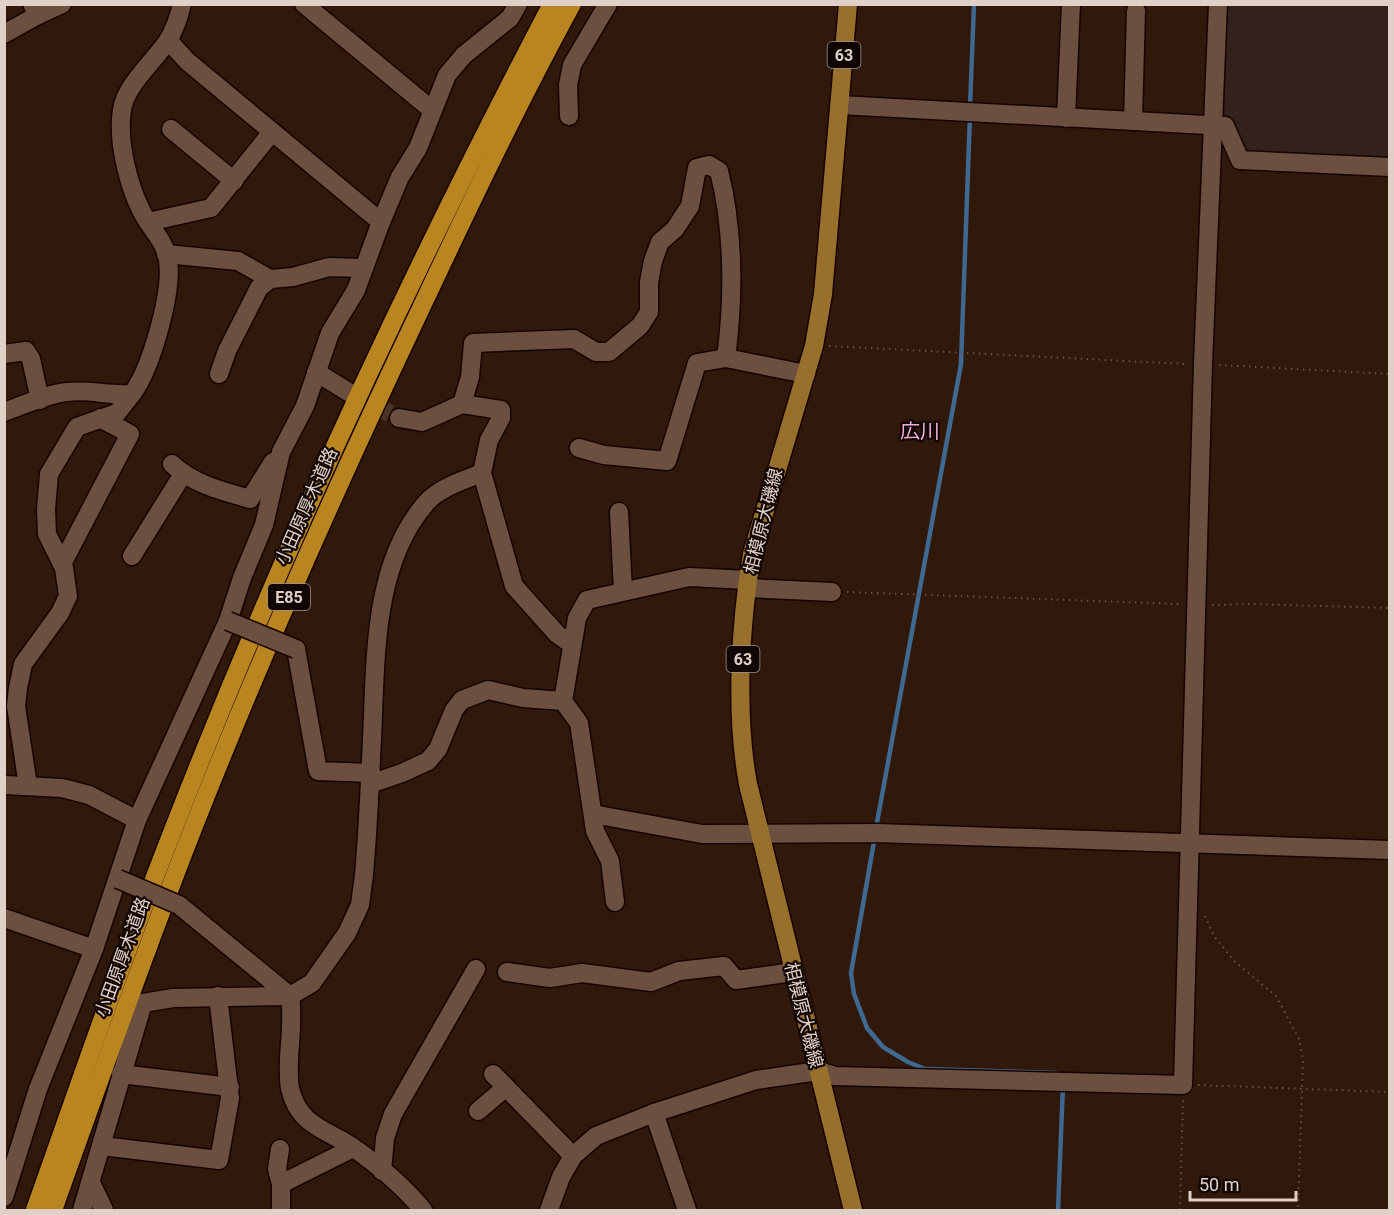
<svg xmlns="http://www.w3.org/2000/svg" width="1394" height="1215" viewBox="0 0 1394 1215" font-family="Roboto,'Noto Sans JP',sans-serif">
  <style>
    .education { fill: #33211c }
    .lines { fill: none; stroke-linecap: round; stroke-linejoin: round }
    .stream { stroke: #3f6990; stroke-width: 4.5 }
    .minor-tunnel { stroke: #4b3426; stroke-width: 18; stroke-dasharray: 18 9; stroke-linecap: butt }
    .minor-casing { stroke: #170300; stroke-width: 21 }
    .major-casing { stroke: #170300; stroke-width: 21 }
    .highway-casing { stroke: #170300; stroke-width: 21 }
    .path { stroke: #685246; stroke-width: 2; stroke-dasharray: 1.5 4.5; stroke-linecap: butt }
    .minor { stroke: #6b4f3f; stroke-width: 18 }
    .major { stroke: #996f2c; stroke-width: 18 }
    .highway { stroke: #b88520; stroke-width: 18 }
    .minor-bridge-casing { stroke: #170300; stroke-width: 21; stroke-linecap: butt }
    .minor-bridge { stroke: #6b4f3f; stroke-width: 18 }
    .labels { text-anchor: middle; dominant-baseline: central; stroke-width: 4.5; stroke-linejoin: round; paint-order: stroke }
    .shield { fill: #100603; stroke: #a2938c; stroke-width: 1.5 }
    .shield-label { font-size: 16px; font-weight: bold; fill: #e1d0c7 }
    .street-label { font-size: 18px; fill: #e1d0c7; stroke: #100603 }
    .neighbourhood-label { font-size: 20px; fill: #f1acdc; stroke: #100603 }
  </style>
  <rect width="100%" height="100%" fill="#30180a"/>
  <path class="education" d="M1227,5H1389V160L1246,156L1224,114Z"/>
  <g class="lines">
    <g class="stream">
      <path d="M970,107L974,4"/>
      <path d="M876,828L961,364L970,115"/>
      <path d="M875,836L851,973L854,994L867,1028L883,1047L908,1062L925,1069L1056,1073"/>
      <path d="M1058,1210L1063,1085"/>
    </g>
    <path class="minor-tunnel" d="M350,393L399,418"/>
    <g class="minor-casing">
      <g id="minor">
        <path d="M304,4L432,110"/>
        <path d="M33,6L38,15L62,4"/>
        <path d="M4,34L38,15"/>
        <path d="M168,40L187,61L381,222"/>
        <path d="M840,105L1225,126L1240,160L1390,167"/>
        <path d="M569,116L568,85L572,65L608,4"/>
        <path d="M1066,118L1071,4"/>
        <path d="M1133,121L1136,11"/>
        <path d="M171,129L234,181"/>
        <path d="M148,222L211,208L272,132"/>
        <path d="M166,254L238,261L270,279"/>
        <path d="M4,354L26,351L31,359L40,400"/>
        <path d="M316,372L350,393"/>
        <path d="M219,374L227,351L259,288L270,279L293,277L329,267L364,268"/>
        <path d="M462,404L470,377L473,343L574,339L596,352H609L640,326L649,312V282L653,261L660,242L675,229L690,206L697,168L709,165L719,171C734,230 734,298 726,358"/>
        <path d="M4,412C24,405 46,394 67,392C89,389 109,396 132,394C151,369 173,292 168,260C165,241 150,228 142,212C128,185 117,140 122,110C125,86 153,62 167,42C174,31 179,17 182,4"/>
        <path d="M399,418L422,422L462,404L501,410V418L489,440L482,473L514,586L557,634L571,644"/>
        <path d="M579,448L604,455L667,461L697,363L726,358L806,374"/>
        <path d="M172,464C193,484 222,491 250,499L273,462"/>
        <path d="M619,512L623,591"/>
        <path d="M132,556L183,474"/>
        <path d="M62,564L130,434L100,418"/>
        <path d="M748,588L832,592"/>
        <path d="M296,649L318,771L371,773"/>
        <path d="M370,784L402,773L428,761L438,749L454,710L462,700L488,690L523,698L563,701"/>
        <path d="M4,785L62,788L89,795L137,820"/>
        <path d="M28,786L16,706L18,688L23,664L60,613L68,596L64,568L47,534L46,509L49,474L77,427L117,413L132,394"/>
        <path d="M593,814L702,834L877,833L1390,850"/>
        <path d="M615,902L610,861L595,831L579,723L563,701L577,618L587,600L689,577L748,580"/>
        <path d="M179,905L290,996C295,1027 285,1061 290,1088C298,1125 325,1129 351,1146C377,1164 403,1186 423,1210"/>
        <path d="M4,918L94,949"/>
        <path d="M507,972L550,978L582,973L651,982L679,971L724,966L736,980L793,972"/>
        <path d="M121,1074L230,1087"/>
        <path d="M493,1074L573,1156"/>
        <path d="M478,1111L506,1087"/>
        <path d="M654,1113L687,1210"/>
        <path d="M102,1146L219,1160L230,1098L218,996"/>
        <path d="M280,1149L277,1169L281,1184"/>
        <path d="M382,1171L385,1138L393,1114L476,969"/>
        <path d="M91,1183L104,1210"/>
        <path d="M4,1197L38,1089L94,949L137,820L228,621L242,578L264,525L281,452L305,406L330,333L356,290L381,222L400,177L418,148L447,75L464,55L510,18L518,4"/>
        <path d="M82,1210L143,1003L173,998L290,996L312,983L347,933L360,905L364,875C368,829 370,784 372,738C376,661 372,565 426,503C439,488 464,480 482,473"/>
        <path d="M281,1210V1184L353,1148"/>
        <path d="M549,1210L561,1177L573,1156L596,1136L654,1113L756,1080L818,1071L835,1076L1183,1085L1203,364L1218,4"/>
      </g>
    </g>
    <g class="major-casing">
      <path id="major" d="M848,4L823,294L814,346L752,554C740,624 735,714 748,784L853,1210"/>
    </g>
    <g class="highway-casing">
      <g id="highway">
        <path d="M35,1210C81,1080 126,949 177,820C286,541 413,269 552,4"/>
        <path d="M53,1210C99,1082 144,953 194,826C263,650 341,477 422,306C470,204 518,103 572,4"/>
      </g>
    </g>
    <g class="path">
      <path d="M829,346L1186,364"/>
      <path d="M1219,365L1390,374"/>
      <path d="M847,592L1180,604"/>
      <path d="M1212,605L1250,604L1390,608"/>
      <path d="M1205,916L1214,936L1234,961L1276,996L1299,1039L1303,1060L1298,1210"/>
      <path d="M1198,1085L1390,1092"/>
      <path d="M1180,1210L1183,1099"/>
    </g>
    <use href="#minor" class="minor"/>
    <use href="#major" class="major"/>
    <use href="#highway" class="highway"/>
    <g class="minor-bridge-casing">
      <g id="minor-bridge">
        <path d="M228,621L296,649"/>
        <path d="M118,879L179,905"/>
      </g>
    </g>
    <use href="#minor-bridge" class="minor-bridge"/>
  </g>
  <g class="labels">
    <g class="shield">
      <rect x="827.5" y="42" width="33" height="26" rx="4.5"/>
      <rect x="268" y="584" width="42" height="26" rx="4.5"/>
      <rect x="726.5" y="646" width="33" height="26" rx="4.5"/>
    </g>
    <g class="shield-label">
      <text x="844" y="55">63</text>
      <text x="289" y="597">E85</text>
      <text x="743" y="659">63</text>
    </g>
    <g class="street-label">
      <text transform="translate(306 506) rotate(-66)">小田原厚木道路</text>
      <text transform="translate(763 521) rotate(-76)">相模原大磯線</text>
      <text transform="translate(122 957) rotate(-70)">小田原厚木道路</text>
      <text transform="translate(804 1015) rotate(76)">相模原大磯線</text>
    </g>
    <g class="neighbourhood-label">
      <text x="920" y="431">広川</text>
    </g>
  </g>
  <rect width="1394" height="1215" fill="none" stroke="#e1d0c7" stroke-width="12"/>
  <path d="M1190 1191v9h106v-9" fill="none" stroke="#e1d0c7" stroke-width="3"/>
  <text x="1199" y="1191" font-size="18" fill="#e1d0c7" stroke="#100603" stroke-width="4.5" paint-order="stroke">50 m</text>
</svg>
